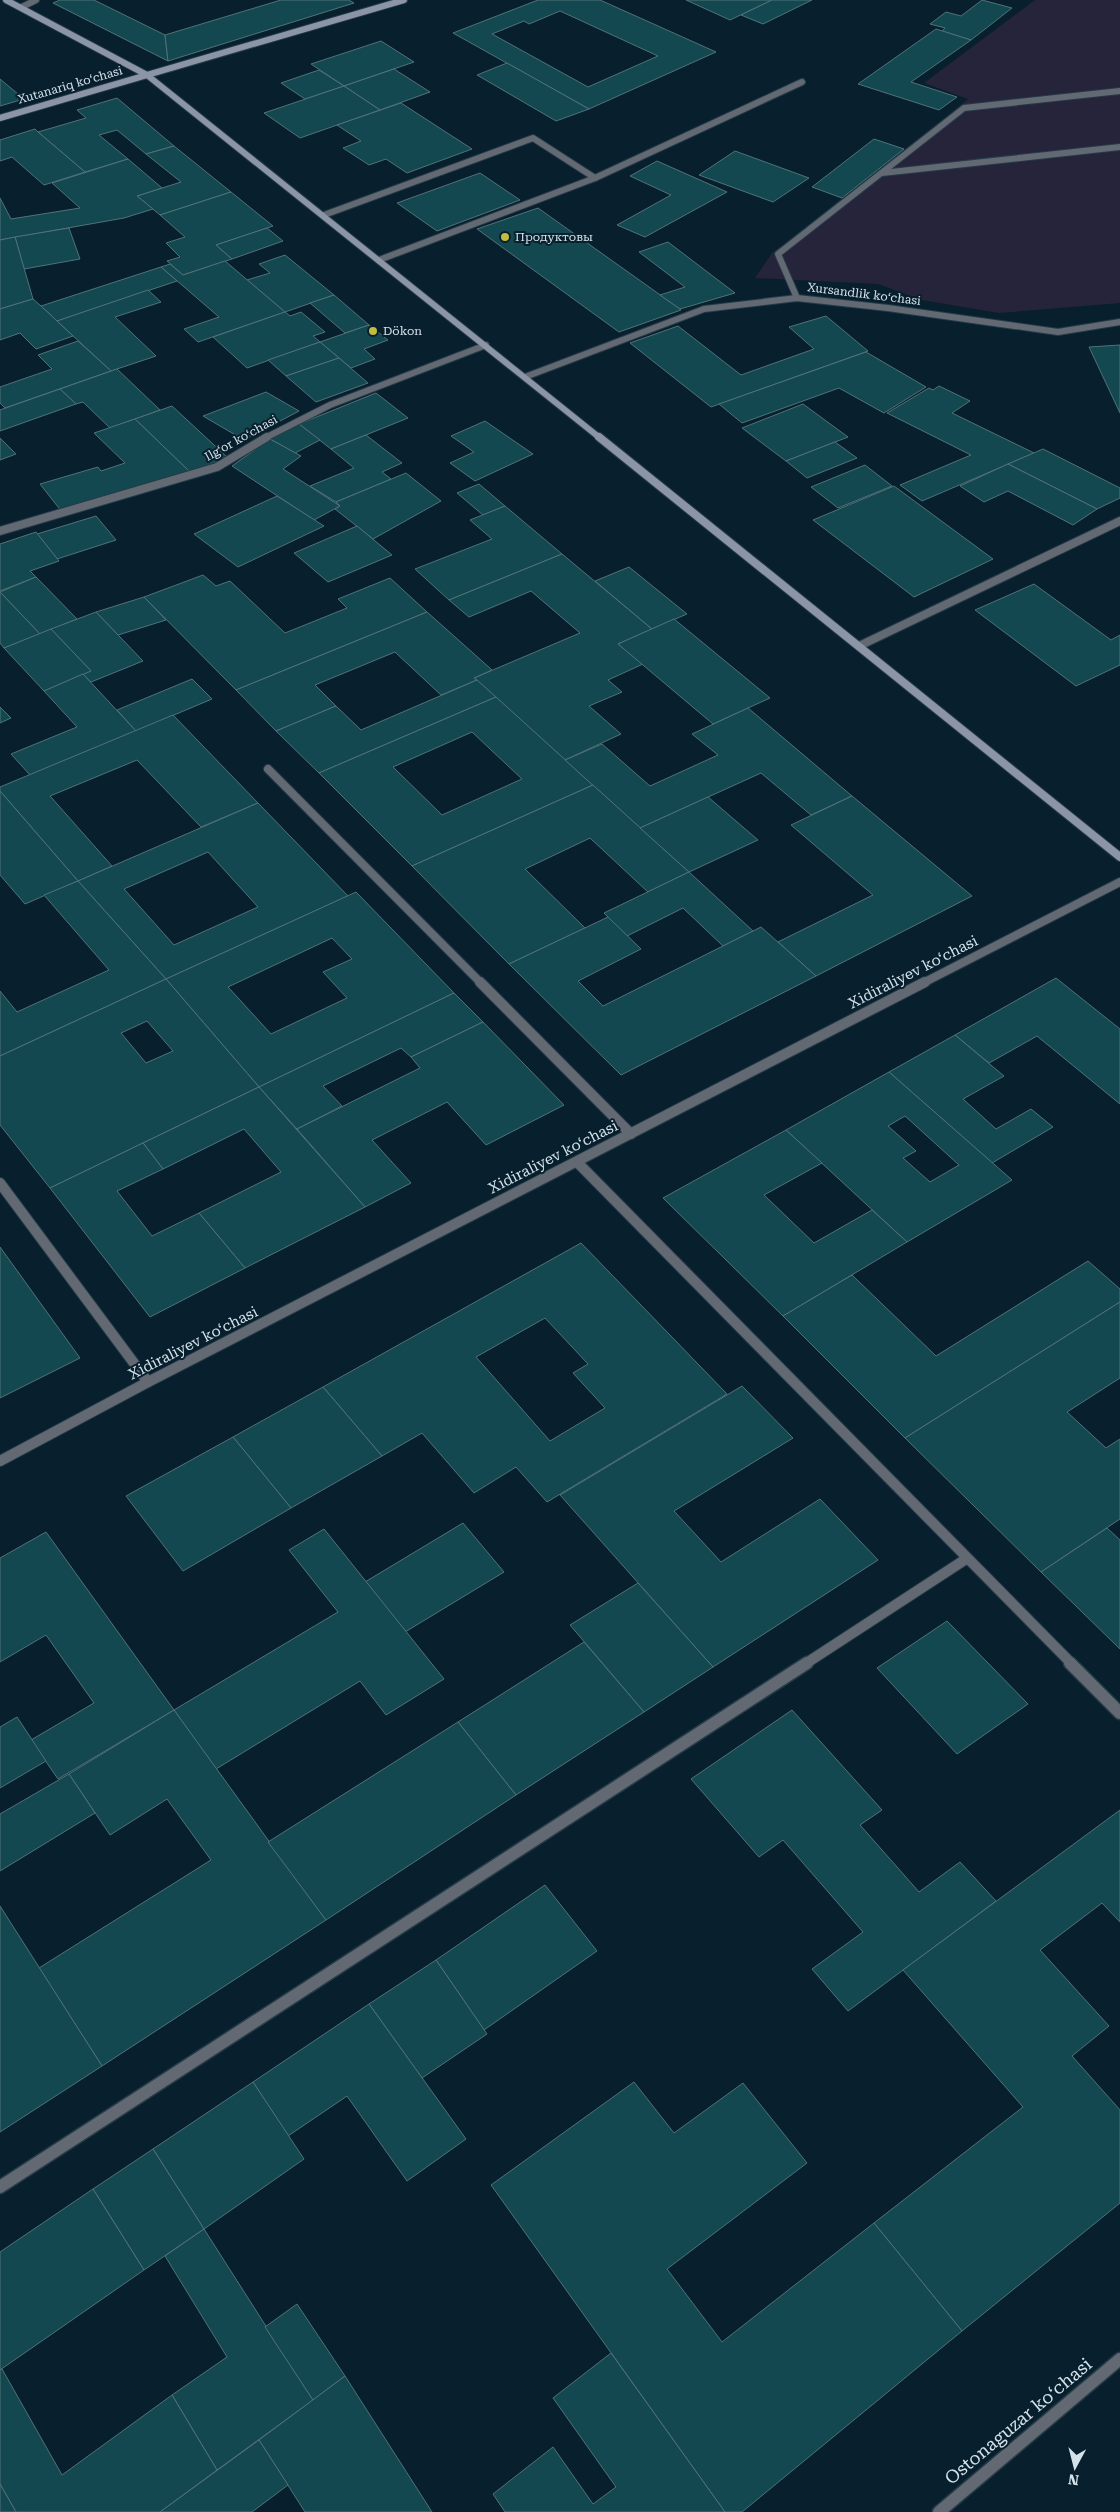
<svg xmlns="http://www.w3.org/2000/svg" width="1120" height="2512" viewBox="0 0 1120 2512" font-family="'Roboto Serif',serif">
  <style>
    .green { fill: #26243a }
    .building { fill: #144851; stroke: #507278; fill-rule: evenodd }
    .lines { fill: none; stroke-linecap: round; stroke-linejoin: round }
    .lane-casing { stroke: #253b48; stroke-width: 8 }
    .street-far3-casing { stroke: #253b48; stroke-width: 8 }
    .street-far2-casing { stroke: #253b48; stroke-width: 10 }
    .street-far1-casing { stroke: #253b48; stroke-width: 12 }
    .street-casing { stroke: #253b48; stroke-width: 15 }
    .secondary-far1-casing { stroke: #253b48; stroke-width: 8 }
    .secondary-casing { stroke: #253b48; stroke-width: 10 }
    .lane { stroke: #636973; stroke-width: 6 }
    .street-far3 { stroke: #636973; stroke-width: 6 }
    .street-far2 { stroke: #636973; stroke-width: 8 }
    .street-far1 { stroke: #636973; stroke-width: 10 }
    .street { stroke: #636973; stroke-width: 12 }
    .secondary-far1 { stroke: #8c95a6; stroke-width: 6 }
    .secondary { stroke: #8c95a6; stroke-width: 8 }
    .poi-dot { fill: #c1bd3f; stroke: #08202d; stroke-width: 2 }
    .labels { text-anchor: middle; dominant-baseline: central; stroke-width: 4; stroke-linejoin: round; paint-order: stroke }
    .far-street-label { font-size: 12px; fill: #d4e2eb; stroke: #08202d }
    .far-poi-label { font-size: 12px; fill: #d4e2eb; stroke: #08202d; text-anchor: start }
    .street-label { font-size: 15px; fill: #d4e2eb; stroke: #08202d }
    .near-street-label { font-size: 18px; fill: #d4e2eb; stroke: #08202d }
  </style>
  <rect width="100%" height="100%" fill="#08202d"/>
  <path class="green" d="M1035,0H1120V303L999,313L922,300L878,284L755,278L772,253L841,203L968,99L924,83Z"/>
  <g class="building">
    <path d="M60,0H94L165,35L168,61L53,3Z"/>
    <path d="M281,0H349L354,3L168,61L165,35Z"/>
    <path d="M538,0H600L716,52L589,109L453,33ZM560,11L658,56L588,87L492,34L524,21L529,24Z"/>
    <path d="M686,0H772L730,20Z"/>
    <path d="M772,0H812L763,24L741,15Z"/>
    <path d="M982,0L1012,8L971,40L942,31L945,28L930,24L946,12L961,16Z"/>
    <path d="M936,29L971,40L911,82L957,97L939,110L858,84Z"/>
    <path d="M381,41L414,62L344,86L311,64Z"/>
    <path d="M507,63L589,109L556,121L477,75Z"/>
    <path d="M394,69L430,92L380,110L344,86Z"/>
    <path d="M319,70L344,86L305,99L281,83Z"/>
    <path d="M0,79L24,99L0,106Z"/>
    <path d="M344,86L380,110L300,138L264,113Z"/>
    <path d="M117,98L174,146L146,154L117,130L99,135L128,159L85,172L38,132L86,118L77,110Z"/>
    <path d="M401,103L472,149L407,173L386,159L369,165L343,148L361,141L337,125Z"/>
    <path d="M35,129L38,132L85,172L44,185L12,157L0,161V140Z"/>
    <path d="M874,139L904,149L842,198L812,187Z"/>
    <path d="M174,146L231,192L160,215L137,196L181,182L146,154Z"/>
    <path d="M735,151L809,178L773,202L699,175Z"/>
    <path d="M128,159L162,188L137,196L153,209L124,218L0,240V198L11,219L80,208L52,183Z"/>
    <path d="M657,161L727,192L645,237L617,225L671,195L630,176Z"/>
    <path d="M480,173L520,200L437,231L397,203Z"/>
    <path d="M231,192L273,226L216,245L232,259L183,275L167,261L180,257L166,243L185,237L160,215Z"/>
    <path d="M538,208L680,309L681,310L619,332L477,229Z"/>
    <path d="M69,228L80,259L24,269L15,237Z"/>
    <path d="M267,228L283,241L232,259L216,245Z"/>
    <path d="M15,237L33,299L0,309V240Z"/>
    <path d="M668,242L735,293L680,309L660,295L685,287L639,252Z"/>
    <path d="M285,255L334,295L285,312L247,280L270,273L259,264Z"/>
    <path d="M225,261L285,312L198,342L184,329L219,317L161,267L170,264L183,275Z"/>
    <path d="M161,267L177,281L57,321L41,306Z"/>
    <path d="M148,290L161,302L115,317L156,356L111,371L57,321Z"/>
    <path d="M334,295L369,325L345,333L310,303Z"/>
    <path d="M33,299L41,306L73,336L36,349L20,333L0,340V309Z"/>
    <path d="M285,312L290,316L301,312L325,332L313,336L320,342L247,368L213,337Z"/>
    <path d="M826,316L868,351L711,407L630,343L678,326L741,375L814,349L789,327Z"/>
    <path d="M369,325L388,340L364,349L375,359L351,368L320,342Z"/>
    <path d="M78,341L111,371L5,408L0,403V387L52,369L38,355Z"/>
    <path d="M320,342L339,358L286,376L268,360Z"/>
    <path d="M1120,345V413L1089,347Z"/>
    <path d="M866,352L926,387L884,413L839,388L742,423L719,404Z"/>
    <path d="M339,358L368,383L316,402L286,376Z"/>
    <path d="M117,369L160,410L110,428L83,402L76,404L60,389Z"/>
    <path d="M939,386L970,401L952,413L1034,453L922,501L900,485L971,455L887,413L929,388L933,390Z"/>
    <path d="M60,389L76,404L0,431V410Z"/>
    <path d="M266,392L299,411L244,440L203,416Z"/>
    <path d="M376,393L408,418L331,449L299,424Z"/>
    <path d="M803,404L848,437L786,461L742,428Z"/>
    <path d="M172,406L228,458L190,472L135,419Z"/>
    <path d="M135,419L190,472L62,512L40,484L98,467L101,471L125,463L94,433Z"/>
    <path d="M485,421L533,454L475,481L450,463L474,452L451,436Z"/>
    <path d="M299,424L320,440L295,453L270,439Z"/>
    <path d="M366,435L402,463L382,472L391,479L336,502L310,486L354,468L331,449Z"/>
    <path d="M0,438L16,454L0,460Z"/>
    <path d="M270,439L301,456L283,469L340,506L314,520L232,466Z"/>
    <path d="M835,442L857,458L807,478L786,461Z"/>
    <path d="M1043,449L1120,488V498L1097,509L1008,464Z"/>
    <path d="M1008,464L1097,509L1073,525L1008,491L984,502L960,486Z"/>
    <path d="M865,465L892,486L838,508L811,487Z"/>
    <path d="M406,473L441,501L373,539L335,509L340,506L336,502Z"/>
    <path d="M479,484L505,506L483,515L457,493Z"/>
    <path d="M894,486L993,559L914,597L813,520Z"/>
    <path d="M277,496L324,526L238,567L194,534Z"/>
    <path d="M505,506L562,554L449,600L415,569L492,539L470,520Z"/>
    <path d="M96,516L116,540L57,559L37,534Z"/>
    <path d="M357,526L392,555L328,582L294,553Z"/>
    <path d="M36,532L59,561L30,571L36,577L0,591V544Z"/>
    <path d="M562,554L652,629L618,644L643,664L608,680L622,692L589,706L621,734L565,760L474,678L580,633L531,591L469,617L449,600Z"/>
    <path d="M629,567L687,614L652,629L595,581Z"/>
    <path d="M203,575L216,586L230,581L285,633L347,608L338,599L390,578L427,612L236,690L144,597Z"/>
    <path d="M36,577L77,619L40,634L0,592Z"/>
    <path d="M1034,584L1111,640L1120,635V665L1076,686L975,610Z"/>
    <path d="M0,592L40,634L4,648L0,643Z"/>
    <path d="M144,597L166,620L118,635L96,612Z"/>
    <path d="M96,612L143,661L91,682L83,674L91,671L51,629Z"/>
    <path d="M427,612L492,670L474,678L477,680L441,695L395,652L315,685L336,706L276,731L236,690Z"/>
    <path d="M674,619L770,698L713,724L618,644Z"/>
    <path d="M51,629L91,671L44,691L4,648Z"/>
    <path d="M83,674L136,731L30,775L11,754L77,727L44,691Z"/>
    <path d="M192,679L212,699L136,731L117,710Z"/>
    <path d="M477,680L496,697L319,773L276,731L336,706L361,730Z"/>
    <path d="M496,697L593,785L412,866L319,773ZM472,732L522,779L442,815L393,767Z"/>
    <path d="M0,707L11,718L0,723Z"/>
    <path d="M748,708L852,796L811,815L761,773L640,828L565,760L602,744L650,786L718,755L692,734Z"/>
    <path d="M173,715L258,803L201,827L137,760L50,796L112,866L78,881L0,791V787Z"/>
    <path d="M593,785L689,872L648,892L590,838L525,869L585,928L509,964L412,866Z"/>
    <path d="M0,791L78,881L25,904L0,875Z"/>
    <path d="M852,796L972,896L816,976L778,942L873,895L791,825Z"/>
    <path d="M708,797L758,840L689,872L640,828Z"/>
    <path d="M258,803L348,896L166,979L78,881ZM208,852L258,907L174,945L124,889Z"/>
    <path d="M689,872L753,931L723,946L683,908L627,936L604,913Z"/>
    <path d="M78,881L166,979L0,1056V991L17,1012L109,970L44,895Z"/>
    <path d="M356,892L454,993L259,1087L166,979ZM332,938L352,959L323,972L347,998L271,1034L228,987Z"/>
    <path d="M608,917L641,949L578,981L603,1006L761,927L816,976L621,1075L509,964Z"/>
    <path d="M1056,978L1120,1029V1104L1037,1036L989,1063L955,1035Z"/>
    <path d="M166,979L259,1087L50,1188L0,1125V1056ZM147,1021L173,1051L146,1063L121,1033Z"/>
    <path d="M454,993L483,1022L411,1057L401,1048L323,1086L342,1106L297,1129L259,1087Z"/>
    <path d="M483,1022L564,1105L486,1145L447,1102L372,1140L411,1183L365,1207L297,1129L420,1068L411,1057Z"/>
    <path d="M955,1035L1004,1076L963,1099L996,1129L1031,1109L1053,1127L992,1163L889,1072Z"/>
    <path d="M889,1072L1012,1180L907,1242L786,1130ZM905,1116L959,1165L930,1182L903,1158L916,1151L888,1126Z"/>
    <path d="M259,1087L365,1207L245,1268L199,1213L281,1172L244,1129L163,1169L143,1143Z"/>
    <path d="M786,1130L822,1163L764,1195L814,1243L872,1210L907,1242L783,1316L663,1198Z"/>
    <path d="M143,1143L163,1169L117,1191L152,1236L199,1213L245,1268L150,1317L50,1188Z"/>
    <path d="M581,1243L727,1394L547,1502L516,1467L474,1493L422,1433L382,1456L323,1387ZM545,1318L588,1364L573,1373L605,1408L550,1441L476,1357Z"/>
    <path d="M0,1247L80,1358L0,1398Z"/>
    <path d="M1088,1261L1120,1289V1302L905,1438L783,1316L852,1275L936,1356Z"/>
    <path d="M1120,1302V1378L1067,1412L1106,1448L1120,1439V1519L1041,1572L905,1438Z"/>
    <path d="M742,1386L793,1438L674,1511L721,1562L820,1499L878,1560L713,1667L560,1495Z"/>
    <path d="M323,1387L382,1456L291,1508L233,1437Z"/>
    <path d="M233,1437L291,1508L183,1571L126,1496Z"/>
    <path d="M463,1523L504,1572L405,1632L365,1582Z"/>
    <path d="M1107,1528L1120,1540V1649L1041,1572Z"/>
    <path d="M324,1529L444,1679L386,1715L360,1681L216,1769L174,1710L338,1612L289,1550Z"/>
    <path d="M46,1532L174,1710L58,1779L31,1740L94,1703L46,1635L0,1662V1558Z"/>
    <path d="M638,1583L713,1667L644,1712L570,1625Z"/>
    <path d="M947,1621L1028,1704L957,1754L877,1668Z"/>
    <path d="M584,1642L644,1712L516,1795L458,1722Z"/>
    <path d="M174,1710L326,1920L102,2066L39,1968L211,1860L167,1799L110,1835L69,1774Z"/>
    <path d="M792,1710L882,1810L860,1825L919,1892L960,1862L996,1901L848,2011L812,1969L863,1932L783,1840L759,1857L691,1779Z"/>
    <path d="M17,1717L46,1761L0,1788V1727Z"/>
    <path d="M458,1722L516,1795L326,1920L268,1842Z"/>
    <path d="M69,1774L95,1813L0,1871V1814Z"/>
    <path d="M1120,1810V1922L1102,1903L1040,1950L1109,2026L1072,2056L1120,2110V2203L962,2331L874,2223L1023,2107L903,1970Z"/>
    <path d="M545,1885L597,1951L484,2030L436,1960Z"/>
    <path d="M0,1906L102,2066L0,2132Z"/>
    <path d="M436,1960L487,2034L422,2078L369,2004Z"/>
    <path d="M369,2004L466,2139L407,2181L347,2096L288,2136L253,2082Z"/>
    <path d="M253,2082L304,2159L204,2229L153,2149Z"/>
    <path d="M634,2082L674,2133L743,2083L807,2163L667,2269L722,2342L874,2223L962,2331L742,2512H725L491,2185Z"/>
    <path d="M153,2149L204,2229L144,2270L93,2189Z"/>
    <path d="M93,2189L144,2270L0,2370V2252Z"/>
    <path d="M204,2229L313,2400L217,2470L172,2395L227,2357L165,2256Z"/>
    <path d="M297,2304L345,2376L313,2400L265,2327Z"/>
    <path d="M611,2353L725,2512H505L493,2494L553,2447L593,2504L616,2487L553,2398Z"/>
    <path d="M2,2369L62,2475L172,2395L217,2470L160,2512H16L0,2484V2370Z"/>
    <path d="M345,2376L432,2512H305L259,2440Z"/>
    <path d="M259,2440L288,2485L252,2512H160Z"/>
    <path d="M0,2484L16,2512H0Z"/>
  </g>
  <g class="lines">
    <g class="lane-casing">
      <g id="lane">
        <path d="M882,173L1120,147"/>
        <path d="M595,178L802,82"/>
        <path d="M324,215L533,138L595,178L379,260"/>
        <path d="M797,298L778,254L964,108L1120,91"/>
      </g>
    </g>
    <g class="street-far3-casing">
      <g id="street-far3">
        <path d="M22,7L36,0"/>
        <path d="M525,377L704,309L797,298L888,308L1058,332L1120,322"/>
        <path d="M265,438L330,405L486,345"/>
      </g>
    </g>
    <g class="street-far2-casing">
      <g id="street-far2">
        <path d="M0,531L217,467L267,437"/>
        <path d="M859,646L1120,521"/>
        <path d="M268,769L481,983"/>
        <path d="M923,983L1120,882"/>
      </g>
    </g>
    <g class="street-far1-casing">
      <g id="street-far1">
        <path d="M480,982L631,1134"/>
        <path d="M577,1162L1072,1664"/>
        <path d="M0,1183L148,1382"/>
        <path d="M0,1461L148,1382L925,982"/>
        <path d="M805,1664L966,1559"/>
      </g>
    </g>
    <g class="street-casing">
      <g id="street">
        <path d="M1070,1663L1120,1713"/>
        <path d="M0,2187L807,1663"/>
        <path d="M939,2512L1120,2359"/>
      </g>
    </g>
    <g class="secondary-far1-casing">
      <g id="secondary-far1">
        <path d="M6,0L147,75L600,438"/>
        <path d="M0,118L404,0"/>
      </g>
    </g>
    <g class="secondary-casing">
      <path id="secondary" d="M599,437L1120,857"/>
    </g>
    <use href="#lane" class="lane"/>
    <use href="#street-far3" class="street-far3"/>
    <use href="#street-far2" class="street-far2"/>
    <use href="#street-far1" class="street-far1"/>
    <use href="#street" class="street"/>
    <use href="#secondary-far1" class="secondary-far1"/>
    <use href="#secondary" class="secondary"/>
  </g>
  <g class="poi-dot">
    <circle cx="505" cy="237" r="5"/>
    <circle cx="373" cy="331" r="5"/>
  </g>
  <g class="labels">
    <g class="far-street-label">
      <text transform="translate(70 85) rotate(-16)">Xutanariq koʻchasi</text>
      <text transform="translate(864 294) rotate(7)">Xursandlik koʻchasi</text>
      <text transform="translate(241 438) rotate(-29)">Ilgʻor koʻchasi</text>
    </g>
    <g class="far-poi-label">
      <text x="515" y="237">Продуктовы</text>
      <text x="383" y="331">Dökon</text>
    </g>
    <g class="street-label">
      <text transform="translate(913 972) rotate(-27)">Xidiraliyev koʻchasi</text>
      <text transform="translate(553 1157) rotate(-27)">Xidiraliyev koʻchasi</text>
      <text transform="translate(193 1343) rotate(-27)">Xidiraliyev koʻchasi</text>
    </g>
    <g class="near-street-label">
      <text transform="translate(1018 2421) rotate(-40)">Ostonaguzar koʻchasi</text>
    </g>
  </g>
  <g transform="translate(1075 2467) rotate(187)" stroke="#08202d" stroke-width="4" paint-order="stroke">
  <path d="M0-4L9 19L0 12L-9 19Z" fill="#d4e2eb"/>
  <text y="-8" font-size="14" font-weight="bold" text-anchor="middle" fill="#d4e2eb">N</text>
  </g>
</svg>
